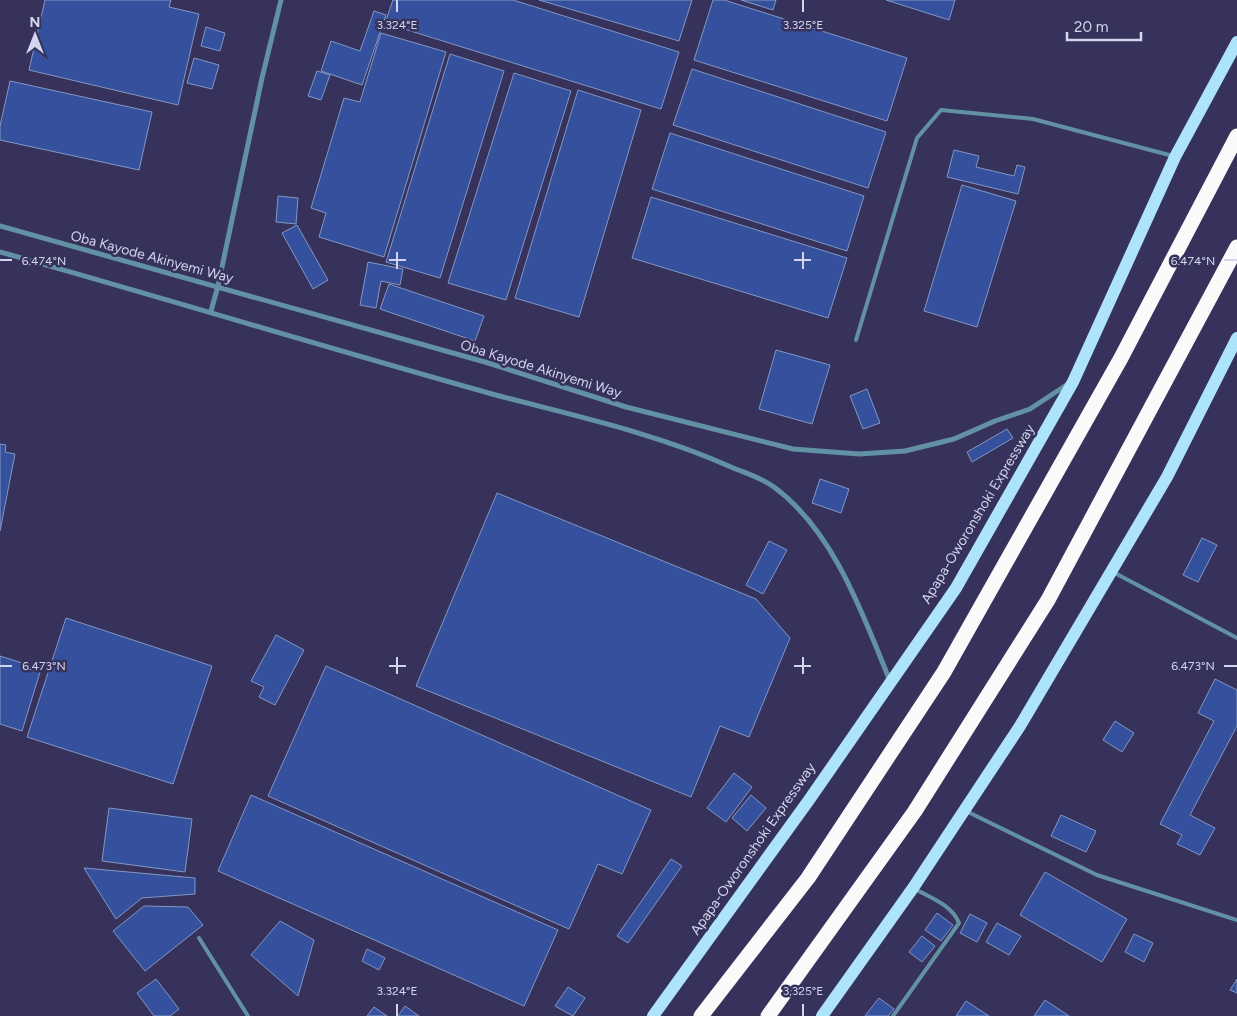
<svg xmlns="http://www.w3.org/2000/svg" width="1237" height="1016" viewBox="0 0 1237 1016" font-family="Figtree,sans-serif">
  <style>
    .building { fill: #35519d; stroke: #8397c4 }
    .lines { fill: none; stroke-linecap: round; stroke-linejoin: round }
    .lane { stroke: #6391a4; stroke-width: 4 }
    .street { stroke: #6391a4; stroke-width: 5 }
    .primary { stroke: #ade4fc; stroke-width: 12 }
    .highway { stroke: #fafafa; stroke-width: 15 }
    .ticks { fill: none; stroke: #d4d4ed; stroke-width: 2 }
    .labels { text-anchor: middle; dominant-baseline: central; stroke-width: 5; stroke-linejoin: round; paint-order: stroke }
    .street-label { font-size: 14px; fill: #d4d4ed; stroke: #36325b }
    .ticks-label { font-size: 12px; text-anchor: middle; fill: #d4d4ed; stroke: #36325b; stroke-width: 5; stroke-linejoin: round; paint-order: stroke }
  </style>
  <rect width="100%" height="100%" fill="#36325b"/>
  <g class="building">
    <path d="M45,0H171L169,7L199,14L178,105L29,70Z"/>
    <path d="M393,0H513L679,52L661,109L385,23Z"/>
    <path d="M539,0H692L679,41Z"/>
    <path d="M713,0H724L907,58L887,121L694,60Z"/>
    <path d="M741,0H776L773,10Z"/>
    <path d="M886,0H955L949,20Z"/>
    <path d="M374,11L386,15L362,85L321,71L331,41L360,51Z"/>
    <path d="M206,27L225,33L220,51L201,46Z"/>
    <path d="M381,33L446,52L384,257L319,237L326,213L311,208L344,98L360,102Z"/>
    <path d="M450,54L504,71L440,278L386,262Z"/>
    <path d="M194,58L219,65L212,89L187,83Z"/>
    <path d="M692,69L886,132L868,188L673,125Z"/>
    <path d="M317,71L330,75L321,100L308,96Z"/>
    <path d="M514,73L571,91L506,300L448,283Z"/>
    <path d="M10,81L152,112L139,170L0,140V126Z"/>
    <path d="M578,90L641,110L579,317L515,298Z"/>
    <path d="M670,133L864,196L847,251L652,189Z"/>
    <path d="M954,150L979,156L976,167L1014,176L1017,165L1025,167L1018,194L947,177Z"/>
    <path d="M962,185L1016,201L977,327L924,311Z"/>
    <path d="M278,196L298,198L296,224L276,222Z"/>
    <path d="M651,197L847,258L828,318L632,258Z"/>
    <path d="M297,225L328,280L313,289L282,233Z"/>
    <path d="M368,262L403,269L400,285L381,281L376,308L360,305Z"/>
    <path d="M389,284L484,316L475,341L380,309Z"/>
    <path d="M776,350L830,365L812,424L759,409Z"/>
    <path d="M867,389L880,423L863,429L850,396Z"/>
    <path d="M1007,429L1013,438L972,462L967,452Z"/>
    <path d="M0,444L6,445L5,452L15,454L0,531Z"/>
    <path d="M820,479L849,489L841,513L812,503Z"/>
    <path d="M497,493L756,599L790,638L749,737L720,726L691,797L416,686Z"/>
    <path d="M1202,538L1217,545L1198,582L1183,575Z"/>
    <path d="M769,541L787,550L763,594L746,585Z"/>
    <path d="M66,618L212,666L173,784L27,737Z"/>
    <path d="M276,635L304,650L275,705L259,697L264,687L251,681Z"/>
    <path d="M0,656L41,669L22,731L0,724Z"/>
    <path d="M326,666L651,810L622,874L598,864L569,929L268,796Z"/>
    <path d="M1215,679L1237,690V726L1190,815L1215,828L1200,855L1177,844L1182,835L1160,824L1214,721L1198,713Z"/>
    <path d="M1115,721L1134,733L1122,752L1103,740Z"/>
    <path d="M734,773L752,787L726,822L707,808Z"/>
    <path d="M251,795L558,930L524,1006L218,871Z"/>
    <path d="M751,795L766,808L747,831L732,818Z"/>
    <path d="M109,808L192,819L185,872L102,861Z"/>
    <path d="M1061,815L1096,831L1086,852L1051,836Z"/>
    <path d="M671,859L682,866L628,943L617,936Z"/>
    <path d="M84,868L195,878V894L142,898L116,919Z"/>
    <path d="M1045,872L1127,919L1102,962L1020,915Z"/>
    <path d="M144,906L188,907L203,925L145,971L113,931Z"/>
    <path d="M937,913L953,925L941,941L925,930Z"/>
    <path d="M970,914L987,923L977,942L960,933Z"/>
    <path d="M280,921L314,940L298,996L251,955Z"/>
    <path d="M997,923L1021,936L1009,955L986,942Z"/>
    <path d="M1134,934L1153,943L1144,962L1125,952Z"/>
    <path d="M922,936L935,946L922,962L909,952Z"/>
    <path d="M367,949L385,958L379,970L362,961Z"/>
    <path d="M156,979L179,1009L170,1016H154L137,993Z"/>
    <path d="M1237,979V993L1230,990Z"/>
    <path d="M568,987L585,998L573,1016L555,1006Z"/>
    <path d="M879,998L894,1009L888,1016H865Z"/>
    <path d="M1045,1000L1069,1016H1034Z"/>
    <path d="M966,1001L989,1016H956Z"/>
    <path d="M405,1006L419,1016H398Z"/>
    <path d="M374,1007L387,1016H367Z"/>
  </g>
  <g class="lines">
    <g class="lane">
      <path d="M856,340L917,138L941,110L1033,119L1173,156"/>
      <path d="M1113,572L1237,638"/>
      <path d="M966,811L1097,875L1237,920"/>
      <path d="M199,938L248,1016"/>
      <path d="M893,1016L959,923C952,905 931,898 915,889"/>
    </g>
    <g class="street">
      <path d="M0,226L485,362L626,407L793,449L859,454L905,451L954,439L995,421L1030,409L1068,384"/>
      <path d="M0,252C164,298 327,348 492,394C571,415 656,433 731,467C745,473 762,478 774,487C834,531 863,615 890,681"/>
      <path d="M211,311L218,286L262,78L281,0"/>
    </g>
    <g class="primary">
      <path d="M653,1016L809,800L956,588L1073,382L1175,157L1237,42"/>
      <path d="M822,1016L913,888L1020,726L1167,477L1237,338"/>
    </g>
    <g class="highway">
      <path d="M701,1016L808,878L944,672L1121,358L1237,136"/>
      <path d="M768,1016L915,811L1048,600L1237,247"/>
    </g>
  </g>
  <path class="ticks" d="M397,0V12M803,0V12M397,252V269M803,252V269M0,260H12M389,260H406M794,260H811M1224,260H1237M397,657V674M803,657V674M0,666H12M389,666H406M794,666H811M1224,666H1237M397,1004V1016M803,1004V1016"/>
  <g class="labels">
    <g class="street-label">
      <text transform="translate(152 257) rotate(15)">Oba Kayode Akinyemi Way</text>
      <text transform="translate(541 369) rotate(17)">Oba Kayode Akinyemi Way</text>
      <text transform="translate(978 514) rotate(-59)">Apapa-Oworonshoki Expressway</text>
      <text transform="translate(753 849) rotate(-55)">Apapa-Oworonshoki Expressway</text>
    </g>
  </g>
  <g class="ticks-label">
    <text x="397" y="29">3.324°E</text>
    <text x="803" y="29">3.325°E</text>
    <text x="44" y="265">6.474°N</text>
    <text x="1193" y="265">6.474°N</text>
    <text x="44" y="670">6.473°N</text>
    <text x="1193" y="670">6.473°N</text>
    <text x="397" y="995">3.324°E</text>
    <text x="803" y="995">3.325°E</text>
  </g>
  <g transform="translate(35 35)" stroke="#36325b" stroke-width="4" paint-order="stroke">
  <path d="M0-4L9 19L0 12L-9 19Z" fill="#d4d4ed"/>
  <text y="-8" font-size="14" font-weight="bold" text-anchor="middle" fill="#d4d4ed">N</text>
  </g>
  <path d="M1067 32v8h74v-8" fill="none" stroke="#d4d4ed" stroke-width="2.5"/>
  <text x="1074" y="32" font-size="15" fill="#d4d4ed" stroke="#36325b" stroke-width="4" paint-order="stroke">20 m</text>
</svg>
